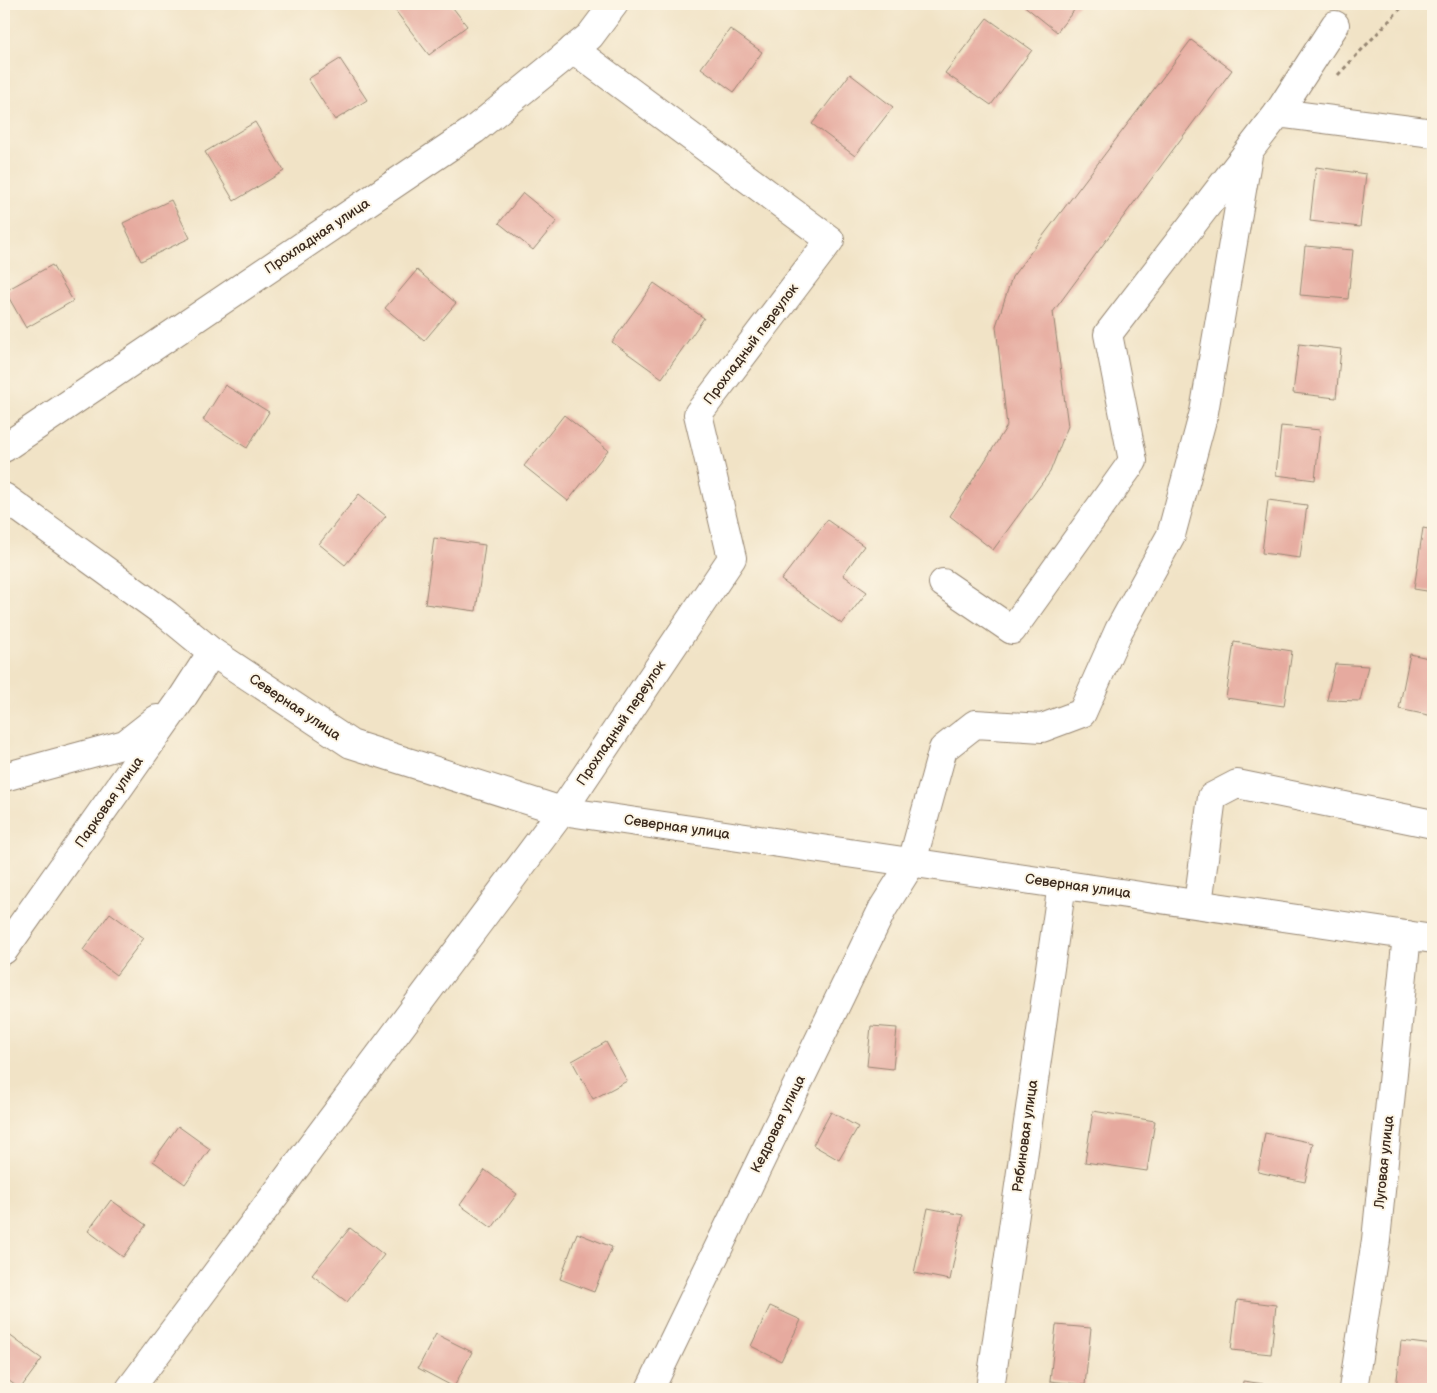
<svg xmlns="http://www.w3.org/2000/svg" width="1437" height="1393" viewBox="0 0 1437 1393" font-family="'Balsamiq Sans',sans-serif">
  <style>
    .building { fill: #e6aa9f }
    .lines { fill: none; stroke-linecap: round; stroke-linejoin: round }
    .street-casing { stroke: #968672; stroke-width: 30 }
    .path { stroke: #968672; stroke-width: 3; stroke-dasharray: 4 4; stroke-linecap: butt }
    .street { stroke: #fff; stroke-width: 28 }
    .labels { text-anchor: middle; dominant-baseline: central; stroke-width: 4; stroke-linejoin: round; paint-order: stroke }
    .street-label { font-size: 14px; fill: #3b2a1e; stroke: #fcf5e5 }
  </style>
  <rect width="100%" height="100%" fill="#fcf5e5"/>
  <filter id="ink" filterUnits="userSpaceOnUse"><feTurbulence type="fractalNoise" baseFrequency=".02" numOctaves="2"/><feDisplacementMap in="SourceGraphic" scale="10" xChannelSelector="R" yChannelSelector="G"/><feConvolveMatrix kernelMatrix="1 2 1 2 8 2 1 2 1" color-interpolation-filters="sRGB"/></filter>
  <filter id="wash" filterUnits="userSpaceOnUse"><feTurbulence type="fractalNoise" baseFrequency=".0096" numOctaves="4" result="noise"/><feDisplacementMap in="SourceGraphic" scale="20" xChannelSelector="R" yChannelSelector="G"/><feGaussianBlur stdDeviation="1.12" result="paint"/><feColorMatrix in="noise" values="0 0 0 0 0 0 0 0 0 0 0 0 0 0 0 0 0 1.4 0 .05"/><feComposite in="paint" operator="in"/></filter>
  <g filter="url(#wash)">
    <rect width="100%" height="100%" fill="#f1e3c6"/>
    <g id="blocks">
      <g class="building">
        <path d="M402,4H450L467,26L429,55L394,9Z"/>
        <path d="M1022,4H1079L1057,32Z"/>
        <path d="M987,18L1032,50L991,105L945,73Z"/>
        <path d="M730,29L762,52L734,92L701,68Z"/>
        <path d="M1191,40L1232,70L1053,312L1068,426L1050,472L993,550L950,516L1007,426L996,326L1012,277Z"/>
        <path d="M340,59L367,100L335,120L308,79Z"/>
        <path d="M850,74L893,107L855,156L812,124Z"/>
        <path d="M255,122L284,171L234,201L205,152Z"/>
        <path d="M1316,167L1366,174L1360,227L1310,221Z"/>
        <path d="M523,193L557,221L533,250L499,223Z"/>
        <path d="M171,200L190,238L141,261L123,223Z"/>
        <path d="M1305,246L1353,250L1348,299L1300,295Z"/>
        <path d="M52,265L73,301L26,328L5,291Z"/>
        <path d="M417,270L456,303L424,341L385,308Z"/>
        <path d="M654,283L704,318L662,378L612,342Z"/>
        <path d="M1299,344L1341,349L1336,398L1293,393Z"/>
        <path d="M225,385L269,412L247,448L203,420Z"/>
        <path d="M564,415L608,450L568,501L524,466Z"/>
        <path d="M1281,426L1320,430L1315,480L1276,475Z"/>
        <path d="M359,494L386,516L345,565L319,544Z"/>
        <path d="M1268,500L1307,505L1300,558L1262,553Z"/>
        <path d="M827,520L864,546L843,575L867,592L842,624L781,580Z"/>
        <path d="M1423,528L1433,530V592L1414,589Z"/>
        <path d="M434,538L485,545L476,611L425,604Z"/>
        <path d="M1234,642L1292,651L1284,706L1226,698Z"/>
        <path d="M1410,654L1433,659V716L1399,709Z"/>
        <path d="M1335,664L1368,666L1360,701L1327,700Z"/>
        <path d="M110,913L144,938L116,975L83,950Z"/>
        <path d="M871,1026L897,1028L893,1069L867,1066Z"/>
        <path d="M606,1042L627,1081L593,1099L572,1061Z"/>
        <path d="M1093,1111L1155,1121L1147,1171L1085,1162Z"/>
        <path d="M831,1112L858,1127L839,1160L813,1145Z"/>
        <path d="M178,1126L210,1149L185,1184L153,1161Z"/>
        <path d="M1265,1133L1313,1143L1305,1182L1258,1172Z"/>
        <path d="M485,1170L517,1194L492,1228L460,1205Z"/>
        <path d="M111,1200L146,1225L123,1257L88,1231Z"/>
        <path d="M928,1208L963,1215L950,1280L914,1273Z"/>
        <path d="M350,1228L384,1255L347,1302L312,1275Z"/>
        <path d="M577,1233L612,1247L594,1292L560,1279Z"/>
        <path d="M1237,1300L1276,1305L1271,1354L1231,1350Z"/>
        <path d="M770,1306L801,1320L781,1361L751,1346Z"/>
        <path d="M1056,1325L1091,1328L1085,1385L1050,1381Z"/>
        <path d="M5,1332L42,1359L20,1389L4,1377Z"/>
        <path d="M436,1334L472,1352L454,1387L418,1368Z"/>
        <path d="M1401,1341L1433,1345V1389H1396Z"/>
        <path d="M1243,1381L1278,1386L1277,1389H1242Z"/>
      </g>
    </g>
  </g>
  <g filter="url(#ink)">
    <use href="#blocks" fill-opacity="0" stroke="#968672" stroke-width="1"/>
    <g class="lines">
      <g class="street-casing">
        <g id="street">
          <path d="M1278,113L1335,25"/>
          <path d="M4,448L474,130L590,36L614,4"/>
          <path d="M4,497L167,615L212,652L351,744L562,811L1433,939"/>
          <path d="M943,583L1012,630L1133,461L1108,334L1278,113L1433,133"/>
          <path d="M4,777L125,744L157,719"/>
          <path d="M1198,904L1212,797L1237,784L1433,824"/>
          <path d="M4,950L181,700L212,652"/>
          <path d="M130,1389L562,811L732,558L698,414L830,240L573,49"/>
          <path d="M650,1389L883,908L912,862L943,749L975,724L1042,728L1082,713L1119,630L1171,535L1204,412L1248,155"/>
          <path d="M990,1389L1062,884"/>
          <path d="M1353,1389L1376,1240L1407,935"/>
        </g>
      </g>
      <g class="path">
        <path d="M1363,4H1407"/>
        <path d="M1338,75L1404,5"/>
      </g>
      <use href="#street" class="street"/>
    </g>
  </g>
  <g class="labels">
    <g class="street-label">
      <text transform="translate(317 236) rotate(-34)">Прохладная улица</text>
      <text transform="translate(751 344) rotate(-53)">Прохладный переулок</text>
      <text transform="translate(295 707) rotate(34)">Северная улица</text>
      <text transform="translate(621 723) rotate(-56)">Прохладный переулок</text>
      <text transform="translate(109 802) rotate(-55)">Парковая улица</text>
      <text transform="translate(677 827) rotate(8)">Северная улица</text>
      <text transform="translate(1078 886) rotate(8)">Северная улица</text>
      <text transform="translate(778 1124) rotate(-64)">Кедровая улица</text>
      <text transform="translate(1025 1136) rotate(-82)">Рябиновая улица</text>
      <text transform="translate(1384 1162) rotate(-84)">Луговая улица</text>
    </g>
  </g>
  <rect width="1437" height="1393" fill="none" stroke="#fcf5e5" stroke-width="20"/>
</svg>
